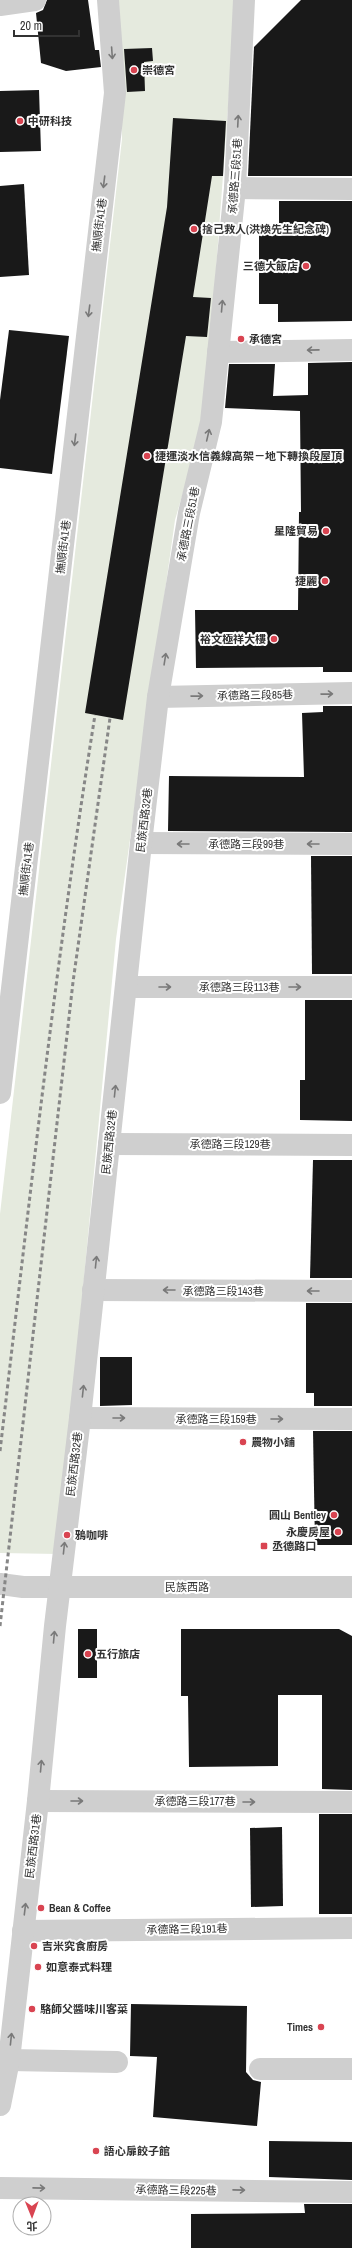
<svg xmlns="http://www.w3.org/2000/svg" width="352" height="2248" viewBox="0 0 352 2248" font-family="'Archivo Narrow','Noto Sans TC',sans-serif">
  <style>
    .green { fill: #e5eade }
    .building { fill: #191919 }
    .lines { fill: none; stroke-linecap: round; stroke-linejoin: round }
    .minor { stroke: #cfcfcf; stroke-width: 22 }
    .rail { stroke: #878787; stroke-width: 3; stroke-dasharray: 4 3; stroke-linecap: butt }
    .oneway { stroke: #797979 }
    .poi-dot { fill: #d94451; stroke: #fff; stroke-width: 1.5 }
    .labels { text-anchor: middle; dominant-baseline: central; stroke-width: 4; stroke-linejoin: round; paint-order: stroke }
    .poi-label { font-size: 11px; font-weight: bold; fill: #323232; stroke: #fff; text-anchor: start }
    .street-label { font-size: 11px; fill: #323232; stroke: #fff }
  </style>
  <rect width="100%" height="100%" fill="#fff"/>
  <path class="green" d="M119,0H236L205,418L175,520L116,939L58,1554L0,1553V1214L122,139Z"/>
  <g class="building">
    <path d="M47,0H88L95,50H99L101,67L66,71L41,63L36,13L43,10Z"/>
    <path d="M301,0H352V176H248L254,47Z"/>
    <path d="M152,48L153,61L144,62L145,91L127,92L124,49Z"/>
    <path d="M39,90L41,151L0,152V91Z"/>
    <path d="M173,118L226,121L223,176H212L193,297L211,298L207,337L186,336L123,720L85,713L167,207Z"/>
    <path d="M24,184L29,275L0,277V186Z"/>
    <path d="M279,201H352V321L278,322V304H259V229H279Z"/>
    <path d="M9,330L69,336L52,474L0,468V400Z"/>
    <path d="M352,362V672H323V667L196,668L195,610H298L299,512H301L300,411L225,408L229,364H275L273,396L308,395V363Z"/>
    <path d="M323,706H352V832L168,831L169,776L304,777L302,713L323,712Z"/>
    <path d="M311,856H352V974H312Z"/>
    <path d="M305,1000H352V1121L300,1120V1080H305Z"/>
    <path d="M313,1160H352V1278H310Z"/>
    <path d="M306,1303H352V1406H314V1393H306Z"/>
    <path d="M100,1357H132V1405L100,1406Z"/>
    <path d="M313,1431H352V1545H315Z"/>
    <rect x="78" y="1629" width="19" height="49"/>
    <path d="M181,1629H339L352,1636V1790L322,1789V1695H278V1766L189,1767L188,1696H181Z"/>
    <rect x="319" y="1814" width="33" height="100"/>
    <path d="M282,1827L283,1906L251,1907L250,1828Z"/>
    <path d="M131,2004L247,2006L246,2072L253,2080L261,2082L257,2126L153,2117L157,2057L130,2056Z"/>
    <path d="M269,2141L352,2142V2180L269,2177Z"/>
    <path d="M304,2204H352V2248H191V2214L305,2213Z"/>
  </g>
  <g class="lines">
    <g class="minor">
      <path d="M0,5L35,0"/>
      <path d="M235,188L352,189"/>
      <path d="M218,352L352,350"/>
      <path d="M158,697L352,693"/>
      <path d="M141,843L352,844"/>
      <path d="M126,987H352"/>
      <path d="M0,1093L115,93L108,0"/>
      <path d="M109,1144L352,1145"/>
      <path d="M93,1290L352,1291"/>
      <path d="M80,1418L352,1419"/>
      <path d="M0,1584L23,1587H352"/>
      <path d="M38,1801L352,1802"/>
      <path d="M23,1931L352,1928"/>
      <path d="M9,2060L117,2062"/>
      <path d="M260,2069H352"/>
      <path d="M0,2105L9,2060L38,1801L55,1626L80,1418L141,843L158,697L189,513L211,422L235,188L244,0"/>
      <path d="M0,2188L352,2192"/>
    </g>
    <g class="rail">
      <path d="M0,1451C29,1205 56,959 95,715"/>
      <path d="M0,1626L73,982L110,718"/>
    </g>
  </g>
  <defs><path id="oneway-shaft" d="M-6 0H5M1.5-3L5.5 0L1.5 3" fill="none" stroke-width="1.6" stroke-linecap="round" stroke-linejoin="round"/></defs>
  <g class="oneway">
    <use href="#oneway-shaft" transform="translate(112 53) rotate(86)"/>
    <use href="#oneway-shaft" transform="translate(238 121) rotate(-87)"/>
    <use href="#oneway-shaft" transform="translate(104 182) rotate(97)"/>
    <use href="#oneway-shaft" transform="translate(222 306) rotate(-85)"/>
    <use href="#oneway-shaft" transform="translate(89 311) rotate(97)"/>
    <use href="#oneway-shaft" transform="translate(313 350) rotate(179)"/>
    <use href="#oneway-shaft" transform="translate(208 435) rotate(-77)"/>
    <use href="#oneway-shaft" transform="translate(75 440) rotate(97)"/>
    <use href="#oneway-shaft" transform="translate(165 659) rotate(-81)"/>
    <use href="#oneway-shaft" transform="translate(327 694) rotate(-1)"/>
    <use href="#oneway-shaft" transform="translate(197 696) rotate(-1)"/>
    <use href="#oneway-shaft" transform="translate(183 844) rotate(-180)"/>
    <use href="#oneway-shaft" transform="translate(313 844) rotate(-180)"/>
    <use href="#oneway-shaft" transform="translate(165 987)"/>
    <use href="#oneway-shaft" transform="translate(295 987)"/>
    <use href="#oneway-shaft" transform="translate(115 1091) rotate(-84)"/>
    <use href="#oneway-shaft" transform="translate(96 1262) rotate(-84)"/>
    <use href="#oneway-shaft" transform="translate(169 1290) rotate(-180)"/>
    <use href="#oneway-shaft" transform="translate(313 1291) rotate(-180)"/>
    <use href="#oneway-shaft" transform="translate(83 1391) rotate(-84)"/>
    <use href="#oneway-shaft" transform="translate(119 1418)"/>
    <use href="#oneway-shaft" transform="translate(277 1419)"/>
    <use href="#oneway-shaft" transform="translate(64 1548) rotate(-84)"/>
    <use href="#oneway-shaft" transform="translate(54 1637) rotate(-85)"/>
    <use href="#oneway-shaft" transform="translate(41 1766) rotate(-85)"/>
    <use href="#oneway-shaft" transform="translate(77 1801)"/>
    <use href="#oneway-shaft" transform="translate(249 1802)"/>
    <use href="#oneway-shaft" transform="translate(25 1909) rotate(-83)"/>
    <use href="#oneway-shaft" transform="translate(11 2039) rotate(-84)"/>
    <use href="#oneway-shaft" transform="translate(39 2188) rotate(1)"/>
    <use href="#oneway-shaft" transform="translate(239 2190) rotate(1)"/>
  </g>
  <g class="poi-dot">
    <circle cx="134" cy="70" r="4"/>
    <circle cx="20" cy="121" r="4"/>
    <circle cx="194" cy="229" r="4"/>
    <circle cx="306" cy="266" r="4"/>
    <circle cx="241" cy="339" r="4"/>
    <circle cx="147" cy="456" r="4"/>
    <circle cx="326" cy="531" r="4"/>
    <circle cx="325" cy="581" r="4"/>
    <circle cx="274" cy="639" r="4"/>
    <circle cx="243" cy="1442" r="4"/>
    <circle cx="334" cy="1515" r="4"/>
    <circle cx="338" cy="1532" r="4"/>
    <circle cx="67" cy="1535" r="4"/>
    <rect x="260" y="1542" width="8" height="8" rx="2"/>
    <circle cx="88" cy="1654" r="4"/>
    <circle cx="41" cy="1908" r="4"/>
    <circle cx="34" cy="1946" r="4"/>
    <circle cx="38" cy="1967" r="4"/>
    <circle cx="32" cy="2009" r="4"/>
    <circle cx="321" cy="2027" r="4"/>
    <circle cx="96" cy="2151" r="4"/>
  </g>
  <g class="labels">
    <g class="poi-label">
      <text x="142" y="70">崇德宮</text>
      <text x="28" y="121">中研科技</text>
      <text x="202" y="229">捨己救人(洪煥先生紀念碑)</text>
      <text x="298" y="266" text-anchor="end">三德大飯店</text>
      <text x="249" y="339">承德宮</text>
      <text x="155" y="456">捷運淡水信義線高架－地下轉換段屋頂</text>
      <text x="318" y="531" text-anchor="end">星隆貿易</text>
      <text x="317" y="581" text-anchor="end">捷麗</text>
      <text x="266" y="639" text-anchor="end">裕文極祥大樓</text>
      <text x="251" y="1442">農物小舖</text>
      <text x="326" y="1515" text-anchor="end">圓山 Bentley</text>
      <text x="330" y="1532" text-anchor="end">永慶房屋</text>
      <text x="75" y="1535">鴉咖啡</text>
      <text x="272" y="1546">丞德路口</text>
      <text x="96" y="1654">五行旅店</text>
      <text x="49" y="1908">Bean &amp; Coffee</text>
      <text x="42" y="1946">吉米究食廚房</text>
      <text x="46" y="1967">如意泰式料理</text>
      <text x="40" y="2009">駱師父醬味川客菜</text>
      <text x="313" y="2027" text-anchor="end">Times</text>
      <text x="104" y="2151">語心扉餃子館</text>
    </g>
    <g class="street-label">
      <text transform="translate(235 176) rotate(-86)">承德路三段51巷</text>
      <text transform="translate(99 225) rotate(-83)">撫順街41巷</text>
      <text transform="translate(188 524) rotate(-79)">承德路三段51巷</text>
      <text transform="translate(63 547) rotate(-83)">撫順街41巷</text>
      <text transform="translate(255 695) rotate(-1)">承德路三段85巷</text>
      <text transform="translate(144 820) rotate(-83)">民族西路32巷</text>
      <text x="246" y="844">承德路三段99巷</text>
      <text transform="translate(26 869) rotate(-83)">撫順街41巷</text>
      <text x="239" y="987">承德路三段113巷</text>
      <text transform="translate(109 1142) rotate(-84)">民族西路32巷</text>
      <text x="230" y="1144">承德路三段129巷</text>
      <text x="223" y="1291">承德路三段143巷</text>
      <text x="216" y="1419">承德路三段159巷</text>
      <text transform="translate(74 1464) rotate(-83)">民族西路32巷</text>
      <text x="187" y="1587">民族西路</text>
      <text x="195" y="1801">承德路三段177巷</text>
      <text transform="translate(33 1846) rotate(-83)">民族西路31巷</text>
      <text transform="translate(187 1929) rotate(-1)">承德路三段191巷</text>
      <text transform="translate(176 2190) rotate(1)">承德路三段225巷</text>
    </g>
  </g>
  <g transform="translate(32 2216) rotate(179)"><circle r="19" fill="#ffffff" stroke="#adadad"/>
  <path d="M0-3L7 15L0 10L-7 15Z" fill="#d94451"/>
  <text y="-6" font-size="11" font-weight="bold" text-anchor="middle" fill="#323232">北</text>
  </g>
  <path d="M14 30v6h65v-6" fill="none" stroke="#323232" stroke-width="2"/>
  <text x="20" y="30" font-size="12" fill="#323232" stroke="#ffffff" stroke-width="3" paint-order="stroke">20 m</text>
</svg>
